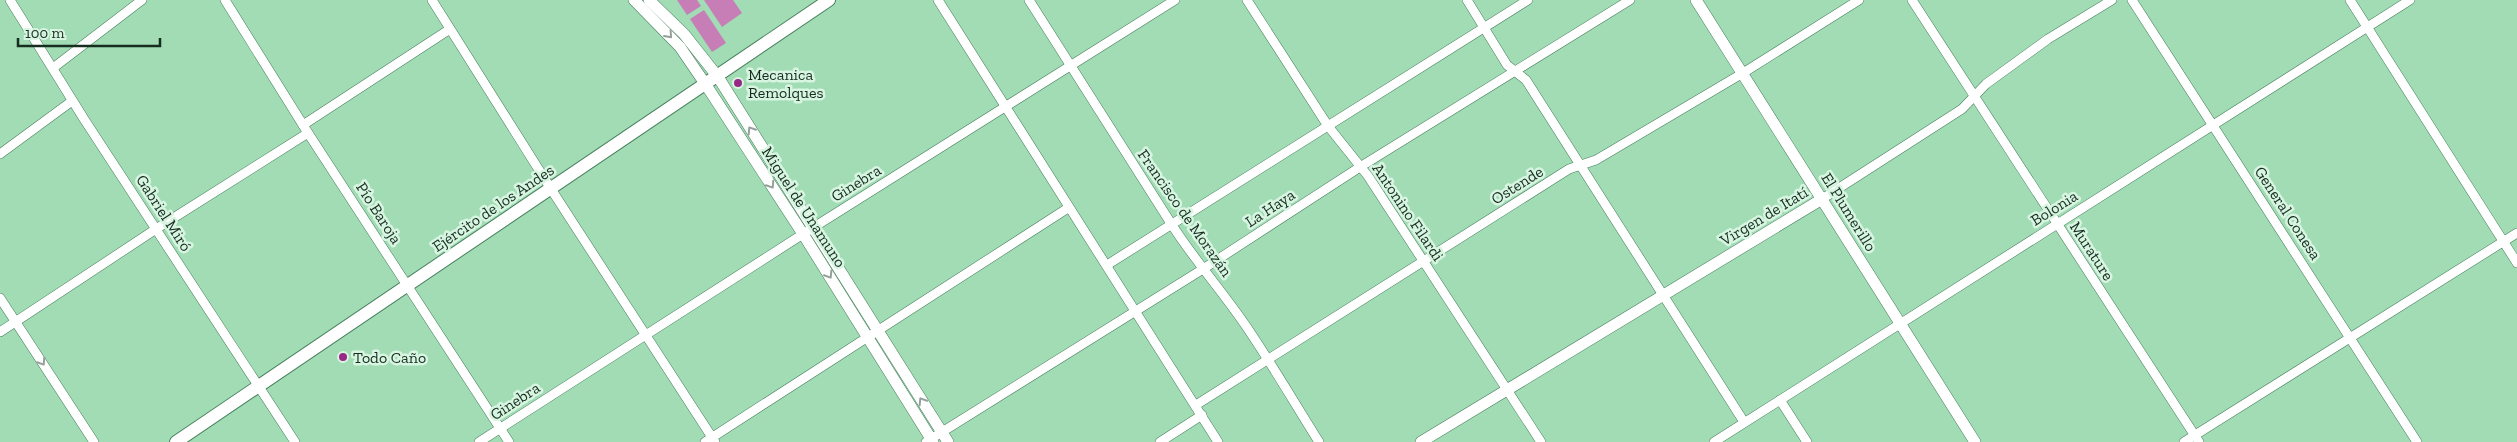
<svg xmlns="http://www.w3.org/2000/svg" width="2517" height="442" viewBox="0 0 2517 442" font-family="'Zilla Slab',serif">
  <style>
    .green { fill: #c77eb6 }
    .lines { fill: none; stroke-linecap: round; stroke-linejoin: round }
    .minor-casing { stroke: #47805d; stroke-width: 10 }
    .tertiary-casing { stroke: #47805d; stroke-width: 12 }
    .secondary-casing { stroke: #47805d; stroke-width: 14 }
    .minor { stroke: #fff; stroke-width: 9 }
    .tertiary { stroke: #fff; stroke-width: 11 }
    .secondary { stroke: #fff; stroke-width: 12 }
    .oneway { stroke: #96a09a }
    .poi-dot { fill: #982785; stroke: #d7f5e1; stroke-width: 2 }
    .labels { text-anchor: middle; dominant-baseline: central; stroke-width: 5; stroke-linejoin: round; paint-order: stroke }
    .poi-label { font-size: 16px; fill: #162d1f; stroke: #d7f5e1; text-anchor: start }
    .street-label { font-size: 16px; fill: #162d1f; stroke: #d7f5e1 }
  </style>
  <rect width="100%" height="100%" fill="#a1dcb5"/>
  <g class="green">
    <path d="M677,0H697L701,6L687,15Z"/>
    <path d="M704,0H733L742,13L722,27Z"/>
    <path d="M704,10L726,43L712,52L690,19Z"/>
  </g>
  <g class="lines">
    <g class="minor-casing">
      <g id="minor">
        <path d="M10,0L84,119L295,442"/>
        <path d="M225,0L308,133L509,442"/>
        <path d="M432,0L551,189L715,442"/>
        <path d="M938,0L1218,442"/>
        <path d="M1029,0L1172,225C1195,261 1224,293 1248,329C1273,366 1295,404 1319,442"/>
        <path d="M1247,0L1328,126L1368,176L1541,442"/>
        <path d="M1467,0L1507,65L1526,80L1744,422"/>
        <path d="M1912,0L2199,442"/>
        <path d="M2132,0L2417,442"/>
        <path d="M2350,0L2517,263"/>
        <path d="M53,68L142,0"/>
        <path d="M303,125L450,29"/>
        <path d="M0,154L72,101"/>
        <path d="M1822,199L1962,109L1986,84L2048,39L2112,0"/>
        <path d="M1107,265L1528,0"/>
        <path d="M0,298L94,442"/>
        <path d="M0,332L156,229L308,133"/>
        <path d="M1780,400L1807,442"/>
        <path d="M1196,405L1569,169L1596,160L1743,73L1859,0"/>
        <path d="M479,442L803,234L1175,0"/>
        <path d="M705,442L1068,208"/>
        <path d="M926,442L1203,269L1360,167L1630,0"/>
        <path d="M1160,442L1202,415"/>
        <path d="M1714,442L2410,0"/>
        <path d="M2184,442L2517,233"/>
      </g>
    </g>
    <g class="tertiary-casing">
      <g id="tertiary">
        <path d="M634,0L680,47L706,85L803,234L933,442"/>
        <path d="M649,0L684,34L718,77L948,442"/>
        <path d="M1696,0L1975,442"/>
        <path d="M1421,442L1822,199"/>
      </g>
    </g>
    <g class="secondary-casing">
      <path id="secondary" d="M176,442L829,0"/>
    </g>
    <use href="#minor" class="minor"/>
    <use href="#tertiary" class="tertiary"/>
    <use href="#secondary" class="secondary"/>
  </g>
  <defs><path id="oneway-chevron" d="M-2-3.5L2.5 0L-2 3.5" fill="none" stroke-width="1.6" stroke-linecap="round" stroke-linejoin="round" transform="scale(1.25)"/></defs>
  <g class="oneway">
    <use href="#oneway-chevron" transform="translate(669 35) rotate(48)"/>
    <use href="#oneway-chevron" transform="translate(751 130) rotate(-123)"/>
    <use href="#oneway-chevron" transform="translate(771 185) rotate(57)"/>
    <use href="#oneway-chevron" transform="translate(829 275) rotate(58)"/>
    <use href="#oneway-chevron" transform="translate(42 362) rotate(57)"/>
    <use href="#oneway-chevron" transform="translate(922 401) rotate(-122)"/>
  </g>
  <g class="poi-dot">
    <circle cx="738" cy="83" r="5"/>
    <circle cx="343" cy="357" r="5"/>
  </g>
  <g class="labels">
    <g class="poi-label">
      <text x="748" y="74">Mecanica<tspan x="748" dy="18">Remolques</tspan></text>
      <text x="353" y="357">Todo Caño</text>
    </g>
    <g class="street-label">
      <text transform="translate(856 183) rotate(-32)">Ginebra</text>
      <text transform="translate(1517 185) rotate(-32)">Ostende</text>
      <text transform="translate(804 207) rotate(57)">Miguel de Unamuno</text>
      <text transform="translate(493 208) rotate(-34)">Ejército de los Andes</text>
      <text transform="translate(1270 208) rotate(-33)">La Haya</text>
      <text transform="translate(2054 208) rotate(-32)">Bolonia</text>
      <text transform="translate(1408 212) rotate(56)">Antonino Filardi</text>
      <text transform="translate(1849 212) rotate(58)">El Plumerillo</text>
      <text transform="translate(164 213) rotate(57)">Gabriel Miró</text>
      <text transform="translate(379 213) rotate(57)">Pío Baroja</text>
      <text transform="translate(1185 213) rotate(55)">Francisco de Morazán</text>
      <text transform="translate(2288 213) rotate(57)">General Conesa</text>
      <text transform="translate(1764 216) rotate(-31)">Virgen de Itatí</text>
      <text transform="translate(2092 251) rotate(57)">Murature</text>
      <text transform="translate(515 401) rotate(-33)">Ginebra</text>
    </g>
  </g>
  <path d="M18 38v8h142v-8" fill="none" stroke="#162d1f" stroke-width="2.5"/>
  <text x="25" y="38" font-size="15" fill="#162d1f" stroke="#d7f5e1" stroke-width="4" paint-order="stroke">100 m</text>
</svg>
